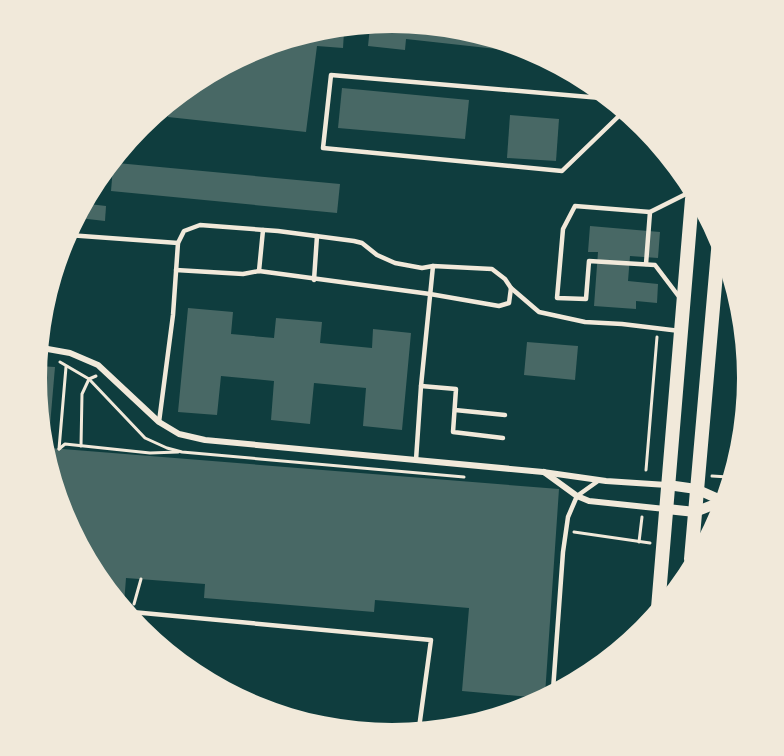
<svg xmlns="http://www.w3.org/2000/svg" width="784" height="756" viewBox="0 0 784 756" font-family="'Golos Text',sans-serif">
  <style>
    .building { fill: #486865 }
    .lines { fill: none; stroke-linecap: round; stroke-linejoin: round }
    .path { stroke: #f1e9da; stroke-width: 3 }
    .service { stroke: #f1e9da; stroke-width: 4.5 }
    .minor { stroke: #f1e9da; stroke-width: 6 }
    .tertiary { stroke: #f1e9da; stroke-width: 10 }
    .primary { stroke: #f1e9da; stroke-width: 14 }
  </style>
  <rect width="100%" height="100%" fill="#0f3d3e"/>
  <g class="building">
    <path d="M392,23L528,50L533,53L406,39L405,50L368,46L370,27Z"/>
    <path d="M344,32L343,48L317,46L306,132L168,117L169,108L256,49Z"/>
    <path d="M342,88L469,100L465,139L338,128Z"/>
    <path d="M510,115L559,119L556,161L507,158Z"/>
    <path d="M117,163L340,184L337,213L111,191L113,167Z"/>
    <path d="M89,204L106,206L105,221L79,218Z"/>
    <path d="M590,226L660,232L658,258L630,256L628,281L658,284L657,303L636,301V309L594,306L598,252H588Z"/>
    <path d="M188,308L233,312L231,334L274,338L276,318L322,322L320,343L372,348L373,329L411,333L402,430L363,426L366,388L314,383L310,424L271,420L274,381L221,376L217,415L178,412Z"/>
    <path d="M527,342L578,346L575,380L524,375Z"/>
    <path d="M39,366L55,367L49,437L37,378Z"/>
    <path d="M50,448L559,489L545,695L541,698L462,691L469,608L375,600L374,612L204,598L205,584L126,578L124,604L63,514Z"/>
  </g>
  <g class="lines">
    <g class="path">
      <path d="M60,362L89,379L145,438L167,448L182,452L464,477"/>
      <path d="M81,446L82,394L89,379L96,376"/>
      <path d="M59,449L65,444L150,453L178,452"/>
      <path d="M59,449L66,367"/>
      <path d="M646,470L657,337"/>
      <path d="M712,476L728,477"/>
      <path d="M574,532L650,543"/>
      <path d="M639,542L642,517"/>
      <path d="M134,604L141,579"/>
    </g>
    <g class="service">
      <path d="M601,98L331,75L323,148L562,171L622,113"/>
      <path d="M68,235L178,243"/>
      <path d="M646,264L650,212"/>
      <path d="M176,270L243,274L259,271L430,294L499,306L509,303L511,288"/>
      <path d="M259,271L263,230"/>
      <path d="M314,280L317,236"/>
      <path d="M680,298L655,265L589,261L586,299L557,298L563,229L575,206L650,212L688,193"/>
      <path d="M421,386L456,389L453,432L503,438"/>
      <path d="M455,410L505,415"/>
      <path d="M159,422L173,315L178,243L184,231L200,225L278,231L354,241L362,243L377,255L395,263L422,268L433,266L492,269L505,279L511,288L539,312L585,322L622,324L680,331"/>
      <path d="M736,437L743,354"/>
      <path d="M416,460L421,386L433,266"/>
      <path d="M132,616V612L431,640L419,728"/>
      <path d="M553,690L563,552L568,517L577,496L598,481"/>
    </g>
    <g class="minor">
      <path d="M42,348L70,353L98,365L159,422L179,434L205,440L543,472L606,481L667,485"/>
      <path d="M544,472L577,496L589,501L665,509"/>
    </g>
    <g class="tertiary">
      <path d="M668,485L696,489L723,501"/>
      <path d="M667,509L695,512L723,501"/>
    </g>
    <g class="primary">
      <path d="M691,559L719,239"/>
      <path d="M658,608L692,199"/>
    </g>
  </g>
  <path d="M0 0H784V756H0ZM47 378a345 345 0 1 1 690 0a345 345 0 1 1-690 0Z" fill="#f1e9da" fill-rule="evenodd"/>
</svg>
